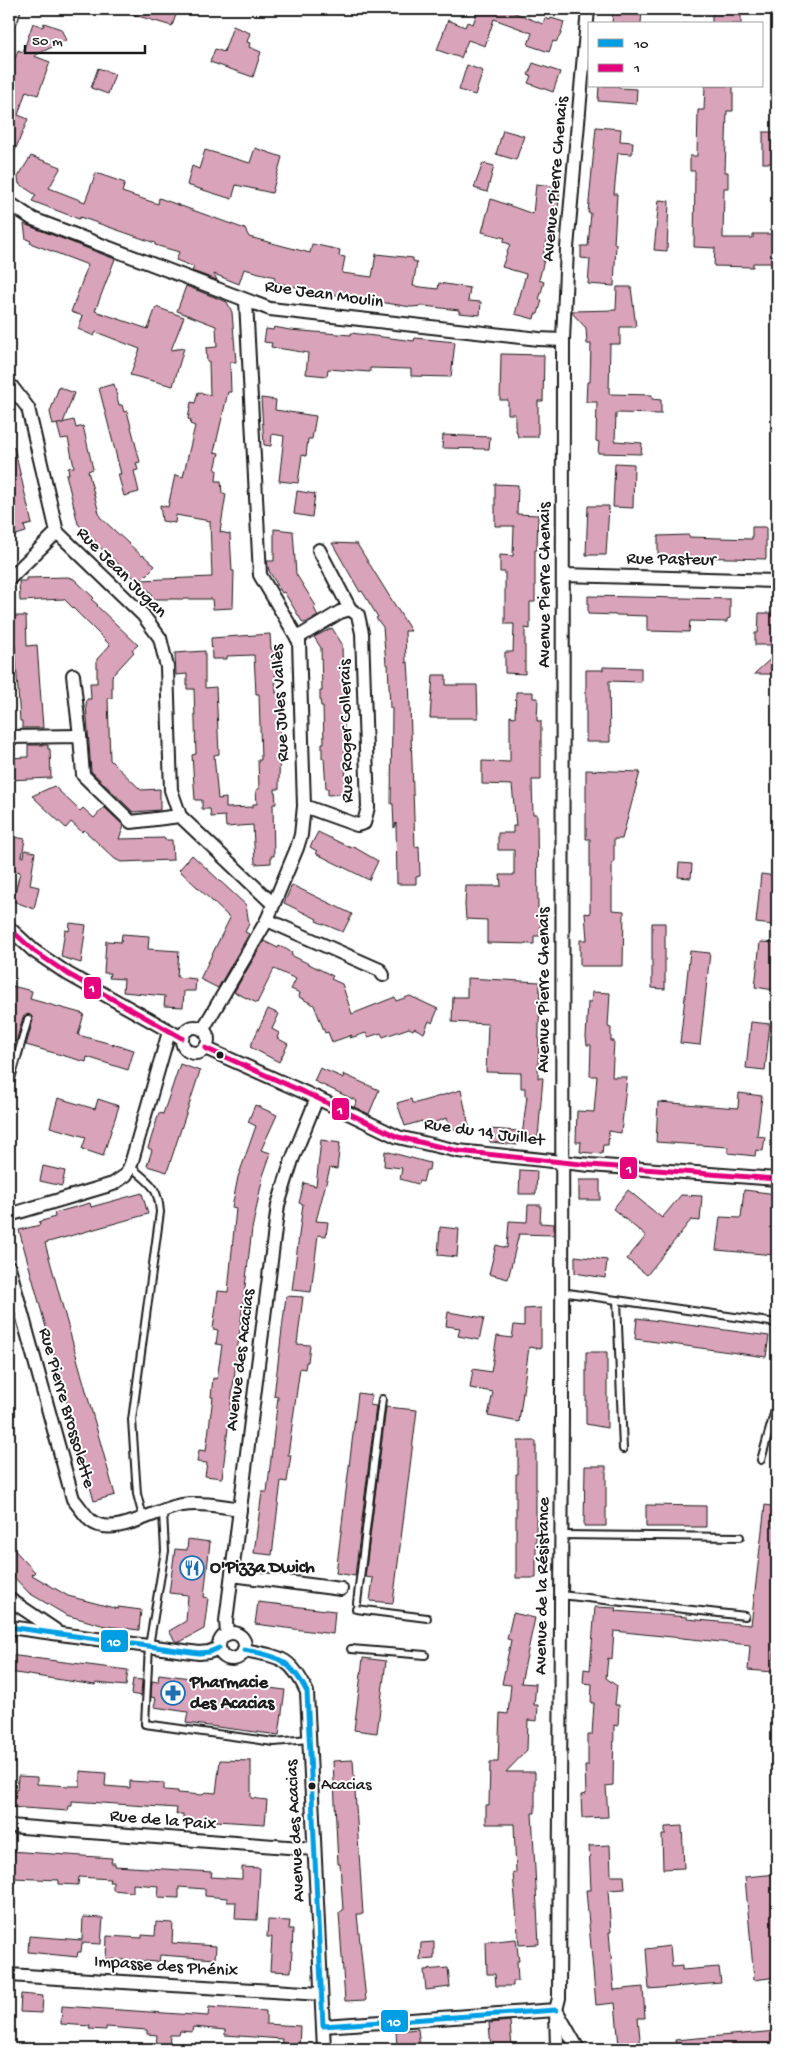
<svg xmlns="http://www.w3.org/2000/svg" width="786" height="2058" viewBox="0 0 786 2058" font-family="'Gochi Hand',sans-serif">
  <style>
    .building { fill: #d9a3ba; stroke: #1c1c1c }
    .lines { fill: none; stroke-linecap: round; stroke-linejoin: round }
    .lane-casing { stroke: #1c1c1c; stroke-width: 10 }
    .street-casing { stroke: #1c1c1c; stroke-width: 16 }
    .secondary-casing { stroke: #1c1c1c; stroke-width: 21 }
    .lane { stroke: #fff; stroke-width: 6 }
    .street { stroke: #fff; stroke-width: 12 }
    .secondary { stroke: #fff; stroke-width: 18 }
    .bus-1-casing { stroke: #fff; stroke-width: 9 }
    .bus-2-casing { stroke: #fff; stroke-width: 9 }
    .bus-1 { stroke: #009fe3; stroke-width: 5 }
    .bus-2 { stroke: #e5007d; stroke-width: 5 }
    .bus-dot { fill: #1c1c1c; stroke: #fff; stroke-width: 2 }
    .labels { text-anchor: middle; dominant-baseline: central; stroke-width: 4; stroke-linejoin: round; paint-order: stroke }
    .bus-label { font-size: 17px; fill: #1c1c1c; stroke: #fff; text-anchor: start }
    .street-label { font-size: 18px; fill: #1c1c1c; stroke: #fff }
    .poi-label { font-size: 18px; font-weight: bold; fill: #1c1c1c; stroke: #fff; text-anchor: start }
    .line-badge { stroke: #fff; stroke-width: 2 }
    .badge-label { font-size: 14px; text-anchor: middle; font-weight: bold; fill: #fff }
  </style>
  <rect width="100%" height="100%" fill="#fff"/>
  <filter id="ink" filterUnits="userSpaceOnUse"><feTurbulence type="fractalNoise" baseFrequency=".02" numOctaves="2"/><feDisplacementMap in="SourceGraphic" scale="10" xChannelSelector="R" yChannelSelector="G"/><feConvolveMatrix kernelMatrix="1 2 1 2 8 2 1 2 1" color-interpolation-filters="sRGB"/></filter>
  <g filter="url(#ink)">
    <g class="building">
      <path d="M122,9H178L172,26L121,11Z"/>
      <path d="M470,9H510V11L543,24L545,18L550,20L551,18L564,22L561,34L556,42L553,41L549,52L528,45L532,33L494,19L485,46L468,40L461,58L437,50L448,20L465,27L467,22L473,24L477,13L470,10Z"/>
      <path d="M613,9H642L641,24H612Z"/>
      <rect x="712" y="9" width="29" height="15"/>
      <path d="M33,23L43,27L44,23L61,29L66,40L34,56L50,62L38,95L26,91L18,115L28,119L9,165V75L18,50L23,52Z"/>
      <path d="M233,26L250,33L247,42L250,43L249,47L261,52L253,77L210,62L215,49L224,52Z"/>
      <path d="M533,63L560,72L553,92L528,83L531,76L528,75Z"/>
      <path d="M467,65L483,71L475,95L459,90Z"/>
      <path d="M98,68L115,74L108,94L91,88Z"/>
      <path d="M599,86H619V88L637,89L636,104L598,101Z"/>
      <path d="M705,86H733V111H727L725,172H728V188H724L723,238H753V234H777V263H753V267L714,266L715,248L694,247L695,171H690V156H697L698,110H704Z"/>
      <path d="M596,127L621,129L620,141L633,142L632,154L618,153L614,194H617L614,244H616L614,286L588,284L590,259L581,258V246H588L591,213H588Z"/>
      <path d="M503,130L524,136L516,160L496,154Z"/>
      <rect x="763" y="132" width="14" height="31"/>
      <path d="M255,148L282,157L272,193L236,185L232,199L187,185L192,166L199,169L205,150L250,163Z"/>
      <path d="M31,156L61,167L49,188L85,202L96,173L125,183L122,192L158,204L159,198L245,229L249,237L310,253L312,244L340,250L339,256L345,257L342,273L372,277L376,254L413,258V261L417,262L413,286L438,289L439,283L470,288L468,301L481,302L480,315L459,313V310L424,306L411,307L317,292L274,282L275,277L244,269L239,284L214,274L217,280L192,271L194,267L176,260L179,252L155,245V243L80,217L79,219L32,201L36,195L19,184L18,177Z"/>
      <path d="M483,163L494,166L487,192L474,188Z"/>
      <path d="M536,184L560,187L556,233L550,231L542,259L544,260L539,280L544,282L539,300H542L538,314H535L534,319L515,314L526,274L502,267L510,244L503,242L505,238L482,232L491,199L533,214Z"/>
      <path d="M659,200L669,201L667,251L654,250Z"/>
      <path d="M24,224L115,259L95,311L148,329L156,307L184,317L171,350L184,348L173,386L130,375L140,349L96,332L94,336L78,329L83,316L71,312L88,265L30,243L31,241L26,239Z"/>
      <path d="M186,286L227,302L232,312L236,362H230L231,392H228L214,452L219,453L215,470H217L216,481H221L222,493L226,494L220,532L230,534L232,571H234L233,608L213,609L212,599H152L151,593L94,542L95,540L78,524L66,474H69L68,468L74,467L68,438L61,439L57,424L74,420L76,428L83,426L93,469L88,471L100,517L142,556L143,555L155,566L141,580L212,577L210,521L176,515L175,523L162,521L160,505L168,507L175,475L183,477L195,426L190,424L191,420L188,419L191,402L195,403L198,392L210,395L209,362H207L206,348L217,347L216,326L177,311Z"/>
      <path d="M617,287H631L636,327H620V344H610L609,394L652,395V399L661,400V414L616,413L615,441L642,443L641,454L598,453L599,442L596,441L597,402H586L587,382H590L591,344H587L586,328L572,313V311L616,310Z"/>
      <path d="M274,327L290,330L351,335V333L414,341L415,338L455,342L451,377L411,376V369L370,368V372L328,369L327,376L306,374L308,353L271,347L272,343L264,342L266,329L273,330Z"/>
      <path d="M501,354L544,355L543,401H538V437H518L515,426V414H508V400H500Z"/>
      <path d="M114,384L119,405H122L124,412L127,411L140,462L136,463L138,470L134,471L139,492L124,496L118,474H121L99,388Z"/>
      <path d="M59,387L74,393L63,423L53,425L50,412Z"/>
      <path d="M261,398L276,400L275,410L316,416L312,439H308L306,456L302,455L298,483L279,481L284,436L272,434L271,446L264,445Z"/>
      <path d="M443,435L490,437L489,449L442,448Z"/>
      <path d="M9,447H14L32,524L24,526L26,532L9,537V519L12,518L9,507Z"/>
      <path d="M615,463L634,464L633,508L613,507Z"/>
      <path d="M495,484L518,485L517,514L538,515L537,550H535V602H530V629L525,628V674L505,673V652H513L514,624H505V572H500V555L513,556L514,526H495Z"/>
      <path d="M297,491L315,494L312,517L294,514Z"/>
      <path d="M588,506H609L606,555H586Z"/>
      <path d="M752,527H766V559L658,556V536L689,535V537L752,539Z"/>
      <path d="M274,529L293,531L296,574L316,606L314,608L318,616L305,623H303L284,592L282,593L269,571L267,561H274Z"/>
      <path d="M332,543L357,544L411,631H405L406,663L408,662L409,677L415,847L419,846L420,876L416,877V884H397L396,823L394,828L393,804H391L392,708H390L388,664H386L383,627L376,618L378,617L362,591L360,592Z"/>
      <path d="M68,577L74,579L94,598L92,600L98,605L97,606L138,645L132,650L134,652L112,676V698H108L110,760L141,790L160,789V810L133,812L91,771L86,705L87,699H91L90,683H97V659L110,645L64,599L20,601L19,581H26V578Z"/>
      <path d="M588,596L730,599V618L727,619V622L690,621L689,632L647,631V616L588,614Z"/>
      <path d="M759,613H776V645H755V633H758Z"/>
      <path d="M9,616H26L27,646L37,645L43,728H22V721H20L15,646L9,647Z"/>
      <path d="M332,628L342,644L346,794L328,795V788H326L324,758H322V743H324L323,706H321L320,699V691H322L321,648L314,637Z"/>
      <path d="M270,634L271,649H273L275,663L276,693H278L280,707L279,789H275L276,804H273L274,856H271V863L255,864L253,825L226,827L225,816L211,817L210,809H202V800H195L192,755L196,754L194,689H187V674L176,675L175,653L205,651V688L216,687L219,754L214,755L218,799L226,798V808L253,807V804H257L256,790L259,789L258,760H261L259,694H256L254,655L227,656V659H212L211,638Z"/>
      <path d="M777,653V670L774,674H754Z"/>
      <path d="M603,667L641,668V682L609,681L610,742H586V670H603Z"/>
      <path d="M433,675H446V685H477L478,718H430Z"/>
      <path d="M516,692H533V698H538L537,721H541V780H532L533,814H537L538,909H541L540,936H534V944L487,943V920L466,919L465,905L466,886H501L500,875H514V850H498V833H513V826H516L512,785L482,784V761L510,762V716L515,717Z"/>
      <path d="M28,745H48V749H50L51,778L9,780V758L28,757Z"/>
      <path d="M586,770L640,772L622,839H614V863H612V910L624,911L623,966H580V940H587L585,913L590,914V839H586Z"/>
      <path d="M54,786L80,811L83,808L94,818L104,807L124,826L119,839L165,838V840H172L173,860L121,862L115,859L84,830L82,832L71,822L66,828L32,796Z"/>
      <path d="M318,832L351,848L352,846L378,861L369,880L315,853L317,851L310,847Z"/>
      <path d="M9,836L25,839L22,857H24L25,850L35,852L30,885L39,887L34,909L13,901L20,872L9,869Z"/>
      <path d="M192,855L246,905L249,924L245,932L249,934L218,988L200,979L230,918L179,870Z"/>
      <path d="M679,863L692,864L691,878L678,877Z"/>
      <path d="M761,874L777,876V916L774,915L773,925L756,923Z"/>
      <path d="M292,885L352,914L343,932L316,921L317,919L284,903Z"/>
      <path d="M70,923L86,925L81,963L61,957L65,930L69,931Z"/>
      <path d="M652,923H665V989L652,988Z"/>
      <path d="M122,934L149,936L148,949L179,951L177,977L196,979L195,991H184L183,1007L164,1006L165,996L123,992L124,979L109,978L110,973H104L106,941L121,942Z"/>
      <path d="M264,941L278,948L279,946L286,949L292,953L291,955L333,976L331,979L342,984L352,1014L395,997L396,1001L410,996L438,1009L432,1023L429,1021L424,1033L414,1028L413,1030L409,1028L383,1037L381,1033L368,1037L366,1033L350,1038L352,1035L332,1042L328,1032L325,1033L314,1005L299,997L300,993L291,989L296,979L274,969L257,1003L234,992Z"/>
      <path d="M760,942L777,943L774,990L755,987Z"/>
      <path d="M690,951L710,953L700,1045L680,1043Z"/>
      <path d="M467,978L540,982L538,1078H543L538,1137L522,1136L527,1096H525V1088H521V1073L486,1072L488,1024L452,1022L453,997H467Z"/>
      <path d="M12,986L32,991L30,999L84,1014L78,1035L134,1050L128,1070L87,1057L86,1062L26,1045L33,1020L29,1014L23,1017L16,1042L9,1040V999Z"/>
      <path d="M592,992L610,993L608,1027L611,1028V1041H614L612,1077H627L621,1133L609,1131L608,1145H603L602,1154L580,1152L581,1142H576L577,1111L594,1112L597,1076H590L591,1045H587L586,1037L588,1002H591Z"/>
      <path d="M268,1009L279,1014L272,1029L279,1033L277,1038L288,1044L279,1062L250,1047Z"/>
      <path d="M751,1022L770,1024L765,1070L746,1068Z"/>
      <path d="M180,1064L200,1071L167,1172L147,1166L152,1150L148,1148L159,1113L163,1114Z"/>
      <path d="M320,1068L344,1078L343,1074L379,1090L369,1114L354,1107L357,1101L314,1081Z"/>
      <path d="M461,1090L469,1126L450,1130L447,1118L424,1126L422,1121L405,1126L397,1103L411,1099L412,1103H416Z"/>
      <path d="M739,1093L762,1096L757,1136L765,1137L763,1151L756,1150L755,1156L728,1153V1147L656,1142L658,1102L738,1108Z"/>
      <path d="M58,1098L95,1109L98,1099L119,1106L103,1156L82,1149L86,1137L50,1127Z"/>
      <path d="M255,1105L277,1115L261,1150L271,1153L263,1176L252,1229L222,1478L205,1476L207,1463L197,1462L199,1450L206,1451L213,1397H211L213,1378L217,1379L222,1345L216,1344L218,1330L213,1329L218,1291L228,1292L236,1208L232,1207L238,1177L256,1126L248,1122Z"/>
      <path d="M489,1129L518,1131L517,1145L490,1142Z"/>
      <path d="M321,1140L340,1143L337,1169L330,1168L316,1221L328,1222L326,1236L318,1235L311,1292L292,1290L303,1204L299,1203L304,1183L316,1186Z"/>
      <path d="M385,1151L430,1163L429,1170H426L423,1182L419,1181L418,1184L400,1179L402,1168L384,1166Z"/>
      <path d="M43,1166L65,1171L62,1186L40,1181Z"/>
      <path d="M520,1170L537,1171L536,1194H519Z"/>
      <rect x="579" y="1180" width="21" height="20"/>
      <path d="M628,1190L662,1218L681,1195L702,1196L700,1221L691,1220L647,1275L627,1259L646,1236L613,1209Z"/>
      <path d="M744,1190L777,1194V1246L775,1255L716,1250L720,1217L741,1218Z"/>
      <path d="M142,1193L148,1214L45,1243L115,1495L94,1501L19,1230L40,1225L39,1222L55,1217L54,1213L90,1203L91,1207Z"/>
      <path d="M528,1205H541L540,1223L554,1224V1235L519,1234L508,1279L489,1274L496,1245L507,1248L509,1221L527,1222Z"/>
      <path d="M440,1227L459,1229L457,1257L438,1255Z"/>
      <path d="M575,1256L607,1260L605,1278L575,1273Z"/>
      <path d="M286,1296L303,1297L297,1344L310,1345L308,1362H306L305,1369L300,1368L288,1455H291L287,1482L281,1481L272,1555L254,1553L262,1492H267L273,1441L278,1397L274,1396Z"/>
      <path d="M541,1308V1349L529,1347L519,1422L488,1416L493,1392L470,1388L473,1369L491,1372L497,1336L512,1338L514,1325L524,1326V1309Z"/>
      <path d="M448,1312L484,1318L479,1340L458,1336L460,1328L446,1326Z"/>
      <path d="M637,1318L769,1336L766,1357L635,1339Z"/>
      <path d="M586,1352H607V1428L586,1424Z"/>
      <path d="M358,1393L372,1395L370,1405L376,1406L355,1576L336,1573Z"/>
      <path d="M386,1407L417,1410L393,1603L370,1601L373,1578L365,1577Z"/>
      <path d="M518,1441H536V1578H516V1474H518Z"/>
      <path d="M585,1466H606V1526H584Z"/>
      <path d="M646,1505L706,1506V1527H646Z"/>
      <path d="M765,1505L777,1507L776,1591H777V1614L773,1672L748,1670L750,1645L614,1631L612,1659L608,1658L606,1678L617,1686L615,1705H619L618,1726L614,1725L613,1785L606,1786L608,1817L582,1818L581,1795L586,1794L585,1766H588V1735H592L594,1703H591L592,1684L583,1683L584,1669L590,1670L595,1607L616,1608L615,1611L687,1617V1619L751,1625Z"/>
      <path d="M188,1539L210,1542L204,1597L208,1598L204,1629L180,1642L175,1641L169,1631L186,1621L188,1595L169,1593L175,1549L187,1550Z"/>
      <path d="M9,1544L35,1572L32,1575L68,1596L118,1609V1607L141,1610L139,1630L105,1626L66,1615L29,1593L9,1572Z"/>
      <path d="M258,1602L335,1611L333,1634L255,1624Z"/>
      <path d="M513,1613L535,1618L521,1683L536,1684L534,1705H538L537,1721L528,1720L527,1750L506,1772H535V1813H532L539,1944L519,1945L513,1873H516L514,1824H486V1805H489L490,1762H498L500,1713L508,1714L511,1685L502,1684L511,1640L507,1639Z"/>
      <path d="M9,1655L128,1670L126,1686L96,1683L95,1685L9,1672Z"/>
      <path d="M363,1658L386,1661L377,1733L354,1730Z"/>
      <path d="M159,1674L285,1690L279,1735L186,1723L188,1712L154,1707L156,1698L151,1697L152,1681L158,1682Z"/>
      <path d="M133,1679L142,1680L141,1696L131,1694Z"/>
      <path d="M220,1760L251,1761V1798L267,1800L265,1824L183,1819V1814H176L177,1808L72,1801V1806H69L68,1811L9,1807V1790H17L18,1776L37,1777V1784L70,1786H80V1771L106,1773L105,1786L130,1788V1781L164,1783V1790L178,1791V1793L202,1795L205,1792L216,1793Z"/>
      <path d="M353,1760L363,1914H357L366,2000L345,2001L339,1913L343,1910L340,1864H338L333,1761Z"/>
      <path d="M682,1826L684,1868L663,1869L662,1835H665V1827Z"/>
      <path d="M610,1845L611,1876H624L625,1889L608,1890L611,1932H609L614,1990L643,1987L645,2018H638L641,2049H626V2046H619L615,2003L596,2005L586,1890H591L589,1846Z"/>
      <path d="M9,1851L112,1858L111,1863H115V1866L212,1872L211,1877L242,1879V1867L260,1868L257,1920L235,1919L236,1902H227V1898L205,1896V1889L179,1887V1898L158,1897L159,1886L133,1884V1892L113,1890V1882H109L110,1879L79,1877L78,1885L59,1884V1880L13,1878L14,1874L9,1873Z"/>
      <path d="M777,1874V1977L754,1980L745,1877Z"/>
      <path d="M83,1917L103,1918L101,1944L82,1943L81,1952H78L77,1957L28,1952L29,1936L82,1940Z"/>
      <path d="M268,1920L290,1921L289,1929H293L291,1972L270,1971L272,1937H267Z"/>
      <path d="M156,1922L173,1923L172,1943L216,1946L215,1959L160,1955L159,1962L106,1959L107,1936L142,1938V1935L155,1936Z"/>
      <path d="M516,1939L519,1961H517L518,1981H513V1986H496L495,1974H487L486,1942Z"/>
      <path d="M434,1942V1959L420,1960L421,1943Z"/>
      <path d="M670,1946L672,1967L682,1966V1970L719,1967L721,1983L649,1989L646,1949Z"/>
      <path d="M448,1968L450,1987L426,1990L424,1970Z"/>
      <path d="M21,1994L43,1996L42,2013L20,2012Z"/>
      <path d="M62,2006L208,2016L209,2007L266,2011V2024L300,2026L299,2049H281L282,2039L225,2035V2030L193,2027L192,2032L180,2031L179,2035H170L169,2049H156L157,2035L147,2034V2030L106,2027V2030L89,2029L90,2026L61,2024Z"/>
      <path d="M510,2021L512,2049H491L489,2023Z"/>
      <path d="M418,2029L420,2049H397L396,2031Z"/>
      <path d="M777,2031V2049H676L675,2040Z"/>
    </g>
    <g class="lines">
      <g class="lane-casing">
        <g id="lane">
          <path d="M9,1086L28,1019"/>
          <path d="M130,1166C149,1183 158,1185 160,1212L132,1420L137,1494L143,1517"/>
          <path d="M561,1292L777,1323"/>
          <path d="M617,1300L623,1449"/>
          <path d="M761,1460L777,1403"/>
          <path d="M163,1512L165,1551L149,1646L145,1724L274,1742L309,1739"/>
          <path d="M561,1535L740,1537"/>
          <path d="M561,1595L745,1616"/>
          <path d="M357,1603L382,1399"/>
          <path d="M356,1609L427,1618"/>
          <path d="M351,1649L425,1655"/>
        </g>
      </g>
      <g class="street-casing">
        <g id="street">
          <path d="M9,203L33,219L270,309L539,339L563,340"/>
          <path d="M9,385L12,387L28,408L57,532L143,615L160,638L167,667L171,790L180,816L273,904"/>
          <path d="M319,550L350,609"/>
          <path d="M563,575L777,581"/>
          <path d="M9,579L57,532"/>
          <path d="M297,638L340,612L350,609L358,615L362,633L368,807L364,823L357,825L304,806"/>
          <path d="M73,675L80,736"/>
          <path d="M9,737L80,736L83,775L131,822L180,816"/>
          <path d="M267,920L380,970L383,975"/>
          <path d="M9,928L34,951L68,974L182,1038"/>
          <circle cx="195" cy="1040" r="13"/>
          <path d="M203,1029L267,920L297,848L301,835L304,806L299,641L260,575L246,301"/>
          <path d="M205,1048L317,1098L398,1137L458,1151L590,1165L777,1179"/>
          <path d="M9,1215L113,1184L126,1175L131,1164L169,1032"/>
          <path d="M9,1267L73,1499C79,1506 84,1514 90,1520C112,1540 158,1508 182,1505C201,1502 221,1506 240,1509"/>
          <path d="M232,1575L341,1589"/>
          <path d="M9,1599L55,1630"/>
          <path d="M9,1627L199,1653L209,1652L219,1648"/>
          <circle cx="232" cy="1646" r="13"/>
          <path d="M227,1634L226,1621L278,1205L292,1160L317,1098"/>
          <path d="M244,1650C281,1657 291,1657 307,1692L324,2049"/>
          <path d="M9,1826L314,1849"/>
          <path d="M9,1975L321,1994"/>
          <path d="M323,2026L556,2010L559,1998L562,1414L563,340L567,248L588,9"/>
          <path d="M557,2049L556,2010L578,2049"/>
        </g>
      </g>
      <g class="secondary-casing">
        <path id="secondary" d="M9,17L11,9"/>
      </g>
      <use href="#lane" class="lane"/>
      <use href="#street" class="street"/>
      <use href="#secondary" class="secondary"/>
      <g class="bus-1-casing">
        <g id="bus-1">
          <path d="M9,1627L199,1653L209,1652L219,1648"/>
          <path d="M244,1650C278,1656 291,1660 307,1692L323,2026L556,2010"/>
        </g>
      </g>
      <g class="bus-2-casing">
        <g id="bus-2">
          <path d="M9,928L34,951L68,974L182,1038"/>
          <path d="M205,1048L317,1098L398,1137L458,1151L590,1165L777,1179"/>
        </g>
      </g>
      <use href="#bus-1" class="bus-1"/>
      <use href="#bus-2" class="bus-2"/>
    </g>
  </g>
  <defs>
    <g id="restaurant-ring" transform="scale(1.25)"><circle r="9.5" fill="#fff" stroke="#1f6fb2" stroke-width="1.5"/><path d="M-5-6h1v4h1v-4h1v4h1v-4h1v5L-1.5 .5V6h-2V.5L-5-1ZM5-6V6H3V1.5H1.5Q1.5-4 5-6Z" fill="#1f6fb2"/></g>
    <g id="pharmacy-ring" transform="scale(1.25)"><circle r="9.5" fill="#fff" stroke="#1f6fb2" stroke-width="1.5"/><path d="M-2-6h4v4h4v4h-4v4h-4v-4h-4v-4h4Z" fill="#1f6fb2"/></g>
  </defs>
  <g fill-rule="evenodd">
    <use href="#restaurant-ring" x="192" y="1568"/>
    <use href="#pharmacy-ring" x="173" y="1693"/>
  </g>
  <g class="bus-dot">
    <circle cx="220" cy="1055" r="4.5"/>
    <circle cx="312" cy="1786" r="4.5"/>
  </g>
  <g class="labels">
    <g class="bus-label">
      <text x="321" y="1786">Acacias</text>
    </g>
    <g class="street-label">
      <text transform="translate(556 179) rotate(-85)">Avenue Pierre Chenais</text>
      <text transform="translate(324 295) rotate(8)">Rue Jean Moulin</text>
      <text transform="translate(671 560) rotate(1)">Rue Pasteur</text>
      <text transform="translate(121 573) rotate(45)">Rue Jean Jugan</text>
      <text transform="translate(545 585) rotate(-90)">Avenue Pierre Chenais</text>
      <text transform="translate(281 703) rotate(-93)">Rue Jules Vallès</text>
      <text transform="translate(347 731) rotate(-91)">Rue Roger Collerais</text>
      <text transform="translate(544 990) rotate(-90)">Avenue Pierre Chenais</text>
      <text transform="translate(484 1133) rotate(8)">Rue du 14 Juillet</text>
      <text transform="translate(241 1360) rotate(-83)">Avenue des Acacias</text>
      <text transform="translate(66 1408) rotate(74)">Rue Pierre Brossolette</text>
      <text transform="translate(543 1586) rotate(-89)">Avenue de la Résistance</text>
      <text transform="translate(163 1821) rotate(5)">Rue de la Paix</text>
      <text transform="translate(296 1831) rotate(-93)">Avenue des Acacias</text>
      <text transform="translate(166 1967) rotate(4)">Impasse des Phénix</text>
    </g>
    <g class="poi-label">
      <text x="210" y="1568">O'Pizza Dwich</text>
      <text x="190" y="1683">Pharmacie<tspan x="190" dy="21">des Acacias</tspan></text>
    </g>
  </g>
  <g class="line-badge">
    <rect x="83" y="976" width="19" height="24" rx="5" fill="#e5007d"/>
    <rect x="331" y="1097" width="19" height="24" rx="5" fill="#e5007d"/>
    <rect x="619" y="1156" width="19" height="24" rx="5" fill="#e5007d"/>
    <rect x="100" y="1629" width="29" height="24" rx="5" fill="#009fe3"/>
    <rect x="380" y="2009" width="29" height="24" rx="5" fill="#009fe3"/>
  </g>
  <g class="badge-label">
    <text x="92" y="992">1</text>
    <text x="340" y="1114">1</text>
    <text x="629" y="1173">1</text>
    <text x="114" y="1646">10</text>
    <text x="394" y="2026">10</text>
  </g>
  <rect width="786" height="2058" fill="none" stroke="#fff" stroke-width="30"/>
  <rect x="15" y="15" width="756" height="2028" fill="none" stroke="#1c1c1c" stroke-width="2" filter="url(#ink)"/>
  <rect x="588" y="22" width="175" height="65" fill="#ffffff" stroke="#a4a4a4"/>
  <rect x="598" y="39" width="25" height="8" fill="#009fe3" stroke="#a4a4a4"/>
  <text x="634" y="48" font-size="15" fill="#1c1c1c">10</text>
  <rect x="598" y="64" width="25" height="8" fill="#e5007d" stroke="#a4a4a4"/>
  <text x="634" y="72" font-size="15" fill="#1c1c1c">1</text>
  <path d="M25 45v8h120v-8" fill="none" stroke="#1c1c1c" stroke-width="2.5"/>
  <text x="32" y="45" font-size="15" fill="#1c1c1c" stroke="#ffffff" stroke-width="4" paint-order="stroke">50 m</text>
</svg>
